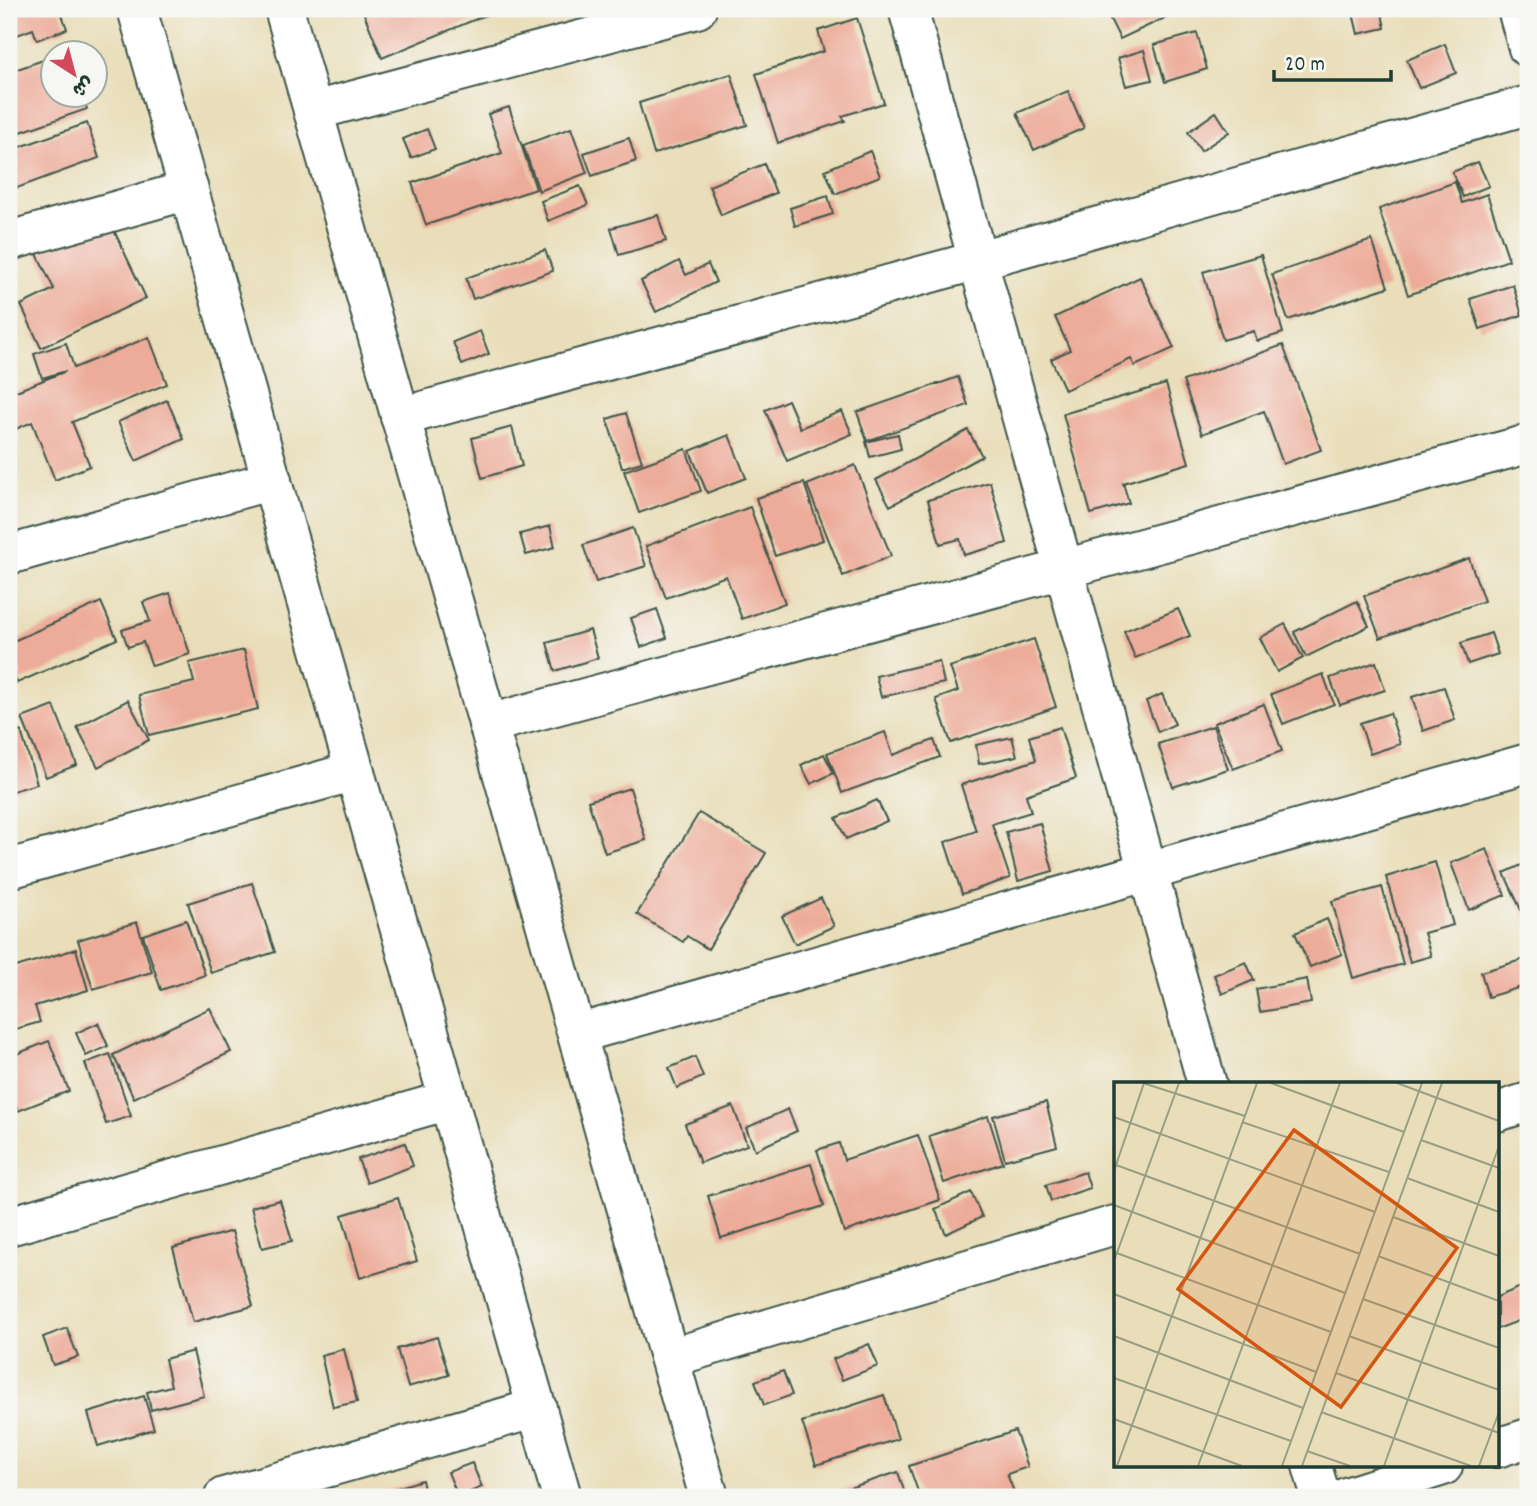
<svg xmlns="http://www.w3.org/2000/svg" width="1537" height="1506" viewBox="0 0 1537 1506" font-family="Dekko,'Playpen Sans Arabic',sans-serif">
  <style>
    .building { fill: #edab99 }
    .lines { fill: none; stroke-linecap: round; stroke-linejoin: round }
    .minor-casing { stroke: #3d5548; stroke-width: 42 }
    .tertiary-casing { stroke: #3d5548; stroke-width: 42 }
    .minor { stroke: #fff; stroke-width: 38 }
    .tertiary { stroke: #fff; stroke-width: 38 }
    .inset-road { fill: none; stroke: #989e84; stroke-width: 2 }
    .view { fill: #d45610; fill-opacity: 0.15; stroke: #d45610; stroke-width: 3.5 }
    .inset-edge { fill: none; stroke: #1f3d34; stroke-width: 3.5 }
  </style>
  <rect width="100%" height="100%" fill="#f6f6f2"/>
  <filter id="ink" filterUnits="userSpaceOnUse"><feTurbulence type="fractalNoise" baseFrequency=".0143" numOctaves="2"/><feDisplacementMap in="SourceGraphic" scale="14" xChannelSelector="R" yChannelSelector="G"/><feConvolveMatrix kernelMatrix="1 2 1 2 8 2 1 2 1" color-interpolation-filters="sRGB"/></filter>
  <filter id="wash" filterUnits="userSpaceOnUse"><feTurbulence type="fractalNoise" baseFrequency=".00686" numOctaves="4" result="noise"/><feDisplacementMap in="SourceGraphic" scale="28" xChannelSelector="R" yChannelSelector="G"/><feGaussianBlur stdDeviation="1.57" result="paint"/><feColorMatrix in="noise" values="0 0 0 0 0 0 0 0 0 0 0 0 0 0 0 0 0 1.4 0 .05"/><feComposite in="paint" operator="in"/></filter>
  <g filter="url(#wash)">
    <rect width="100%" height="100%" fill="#e9deb9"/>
    <g id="blocks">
      <g class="building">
        <path d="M9,9H60L67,29L37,40L33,29L9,38Z"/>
        <path d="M362,9H489L491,13L382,58Z"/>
        <path d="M1105,9H1184L1120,39Z"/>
        <path d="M1352,9H1381L1385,28L1358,34Z"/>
        <path d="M857,18L884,103L842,116L845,121L778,143L756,74L824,51L818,31Z"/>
        <path d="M1197,33L1207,69L1165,82L1154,45Z"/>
        <path d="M1445,44L1456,73L1419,88L1407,60Z"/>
        <path d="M1144,50L1152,80L1126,86L1118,58Z"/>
        <path d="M52,57V94H82L87,109L9,136V72Z"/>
        <path d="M731,74L747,125L654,154L639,103Z"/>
        <path d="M1068,91L1084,128L1034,150L1017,113Z"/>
        <path d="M509,107L536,189L426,225L412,183L502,153L488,114Z"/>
        <path d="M1216,112L1229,132L1201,151L1188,132Z"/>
        <path d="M87,123L99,158L17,188L9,164V151Z"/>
        <path d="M571,128L587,173L539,191L523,145Z"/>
        <path d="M427,129L435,149L411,158L403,139Z"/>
        <path d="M629,138L636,161L592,176L584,153Z"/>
        <path d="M870,151L880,176L835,194L825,170Z"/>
        <path d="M1478,162L1489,186L1463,197L1452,172Z"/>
        <path d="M764,164L776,193L721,215L709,186Z"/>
        <path d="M1455,182L1462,203L1487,194L1509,260L1408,295L1379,209Z"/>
        <path d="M580,186L588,205L548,221L541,201Z"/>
        <path d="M828,196L833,214L795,226L790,208Z"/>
        <path d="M658,215L666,241L619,255L611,228Z"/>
        <path d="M109,220L146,298L41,348L21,305L54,289L37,254Z"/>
        <path d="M1372,240L1388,287L1288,320L1272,274Z"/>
        <path d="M545,250L553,271L473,299L466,278Z"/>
        <path d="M1261,255L1283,333L1257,341L1254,331L1223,340L1203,272Z"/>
        <path d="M679,261L686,275L708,264L716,282L656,312L641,281Z"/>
        <path d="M1140,277L1174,348L1135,366L1131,359L1065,390L1051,359L1070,350L1055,317Z"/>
        <path d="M1513,285L1522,315L1480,329L1470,299Z"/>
        <path d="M480,331L489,354L462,365L453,342Z"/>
        <path d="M149,337L167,384L72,422L90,466L55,480L32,422L9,432V394L66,371L42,378L34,354L66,343L74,368Z"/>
        <path d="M1283,345L1321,450L1283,464L1264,411L1202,434L1183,381Z"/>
        <path d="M958,377L968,405L867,441L857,412Z"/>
        <path d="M1166,384L1189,463L1123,483L1129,503L1091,514L1063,414Z"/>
        <path d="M167,400L184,439L136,461L118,422Z"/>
        <path d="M788,400L800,428L842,411L852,434L787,461L765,410Z"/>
        <path d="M626,413L642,462L622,468L607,419Z"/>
        <path d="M512,427L522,466L482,478L472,438Z"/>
        <path d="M968,430L982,456L890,506L876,480Z"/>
        <path d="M898,434L901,449L870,457L866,442Z"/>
        <path d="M729,435L746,478L707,493L690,451Z"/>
        <path d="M686,449L701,491L639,513L624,471Z"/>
        <path d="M855,465L891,556L843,576L807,485Z"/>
        <path d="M990,482L1007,543L964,555L960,539L940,544L928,500Z"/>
        <path d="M804,483L823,540L775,556L756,498Z"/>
        <path d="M750,507L785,603L742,619L726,576L666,598L646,546Z"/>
        <path d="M550,526L555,547L526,555L520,534Z"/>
        <path d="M633,528L646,566L596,582L583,545Z"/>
        <path d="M1469,558L1484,601L1380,638L1364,596Z"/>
        <path d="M170,593L190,654L152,666L143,642L128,647L122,630L150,621L143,602Z"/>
        <path d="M1357,601L1369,626L1306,657L1294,632Z"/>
        <path d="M101,602L117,639L17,683L9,664V643Z"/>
        <path d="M657,609L667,638L641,647L631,618Z"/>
        <path d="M1178,609L1190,636L1135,658L1124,631Z"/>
        <path d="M1285,624L1303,658L1277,672L1260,638Z"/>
        <path d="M590,630L598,658L555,671L547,643Z"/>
        <path d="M1491,633L1498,654L1468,664L1461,643Z"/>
        <path d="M1034,639L1056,707L951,743L936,699L958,691L950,667Z"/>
        <path d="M244,650L258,709L149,735L139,695L194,682L189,663Z"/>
        <path d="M939,661L944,683L881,697L876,676Z"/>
        <path d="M1376,662L1385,690L1340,705L1330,678Z"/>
        <path d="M1323,674L1334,704L1283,724L1271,694Z"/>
        <path d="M1444,687L1455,720L1423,731L1412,697Z"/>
        <path d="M1162,694L1175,724L1158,732L1146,701Z"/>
        <path d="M128,700L149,740L98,767L77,727Z"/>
        <path d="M1264,704L1282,751L1233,769L1214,723Z"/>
        <path d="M54,706L77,765L46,777L22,718Z"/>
        <path d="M1390,713L1400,744L1370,754L1360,723Z"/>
        <path d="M1213,726L1228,769L1173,787L1158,744Z"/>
        <path d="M1060,727L1076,778L1026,795L1031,812L992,824L1010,878L962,894L945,842L976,831L961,785L1036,760L1029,737Z"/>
        <path d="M21,731L37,784L9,792V735Z"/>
        <path d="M885,732L893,755L934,740L940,757L842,793L827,753Z"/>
        <path d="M1012,737L1017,756L979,764L976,745Z"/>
        <path d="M824,754L834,773L811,784L801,765Z"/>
        <path d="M630,788L646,840L605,853L588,801Z"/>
        <path d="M877,800L887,821L846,839L836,818Z"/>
        <path d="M699,813L766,853L708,949L687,936L683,942L637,914Z"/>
        <path d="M1040,823L1053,871L1018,881L1006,832Z"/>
        <path d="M1487,849L1505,895L1469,910L1451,863Z"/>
        <path d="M1435,862L1453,925L1424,933L1431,956L1410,962L1386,877Z"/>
        <path d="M1528,862V925L1504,873Z"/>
        <path d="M252,883L275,952L211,973L188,903Z"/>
        <path d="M1382,887L1403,964L1353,978L1332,901Z"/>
        <path d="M821,898L834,926L795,944L782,916Z"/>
        <path d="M1327,919L1342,954L1310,967L1295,933Z"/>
        <path d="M186,920L205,975L161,990L143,935Z"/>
        <path d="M137,922L152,972L93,989L78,940Z"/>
        <path d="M76,949L88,990L35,1006L40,1022L9,1031V969Z"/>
        <path d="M1528,958V985L1488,997L1481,972Z"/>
        <path d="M1246,962L1254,980L1222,994L1214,975Z"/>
        <path d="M1307,979L1311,1003L1260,1012L1256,989Z"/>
        <path d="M210,1008L231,1052L134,1098L113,1055Z"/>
        <path d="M98,1023L108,1046L86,1056L76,1033Z"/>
        <path d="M49,1041L69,1091L18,1111L9,1087V1057Z"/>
        <path d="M110,1054L131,1116L106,1124L85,1063Z"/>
        <path d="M695,1057L703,1077L677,1088L669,1068Z"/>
        <path d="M1046,1102L1057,1146L1005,1160L993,1116Z"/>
        <path d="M733,1106L747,1145L700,1163L685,1124Z"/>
        <path d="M788,1109L797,1131L755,1150L746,1128Z"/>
        <path d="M988,1116L1003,1163L944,1183L929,1136Z"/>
        <path d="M918,1135L940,1200L844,1232L817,1150L839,1143L844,1160Z"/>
        <path d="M405,1143L413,1166L367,1183L358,1159Z"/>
        <path d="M811,1164L824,1206L721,1238L708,1196Z"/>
        <path d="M1085,1172L1090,1188L1051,1201L1046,1185Z"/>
        <path d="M971,1192L982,1217L946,1234L935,1209Z"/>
        <path d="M398,1198L417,1261L360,1278L342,1215Z"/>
        <path d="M280,1200L292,1241L262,1248L251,1207Z"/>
        <path d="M232,1231L253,1306L193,1322L173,1248Z"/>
        <path d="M1528,1284V1338L1521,1320L1497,1329V1297Z"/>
        <path d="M67,1328L78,1357L53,1365L43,1337Z"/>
        <path d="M437,1337L449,1375L408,1387L397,1349Z"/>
        <path d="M869,1344L878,1366L842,1380L833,1359Z"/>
        <path d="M344,1349L357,1402L333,1407L321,1355Z"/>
        <path d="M193,1351L204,1396L151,1410L147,1392L171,1386L165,1359Z"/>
        <path d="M783,1371L792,1395L764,1405L755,1381Z"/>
        <path d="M884,1395L898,1439L816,1465L802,1422Z"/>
        <path d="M144,1396L154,1429L98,1446L88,1413Z"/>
        <path d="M1015,1431L1028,1467L1007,1474L1016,1497H920L909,1466Z"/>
        <path d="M472,1463L482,1487L458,1497L448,1472Z"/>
        <path d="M898,1472L906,1497H822Z"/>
        <path d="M422,1480L426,1497H367Z"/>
      </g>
    </g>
  </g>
  <g filter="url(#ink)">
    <use href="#blocks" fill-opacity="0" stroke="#3d5548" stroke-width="2"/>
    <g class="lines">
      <g class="minor-casing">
        <g id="minor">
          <path d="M908,9L1207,1084"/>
          <path d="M1517,9L1528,48"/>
          <path d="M313,111L697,9"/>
          <path d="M9,241L189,190"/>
          <path d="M400,417L979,260L1528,105"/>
          <path d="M9,555L272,480"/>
          <path d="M488,724L1528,444"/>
          <path d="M9,869L355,771"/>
          <path d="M577,1034L1528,763"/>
          <path d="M1497,1112L1528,1102"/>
          <path d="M9,1226L449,1100"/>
          <path d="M670,1358L1115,1225"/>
          <path d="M1497,1448L1528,1438"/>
          <path d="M1312,1466L1321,1497"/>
          <path d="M224,1497L537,1408"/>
          <path d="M1346,1497L1443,1466"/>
        </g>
      </g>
      <g class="tertiary-casing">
        <g id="tertiary">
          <path d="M137,9L562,1497"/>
          <path d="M284,9L709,1497"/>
        </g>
      </g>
      <use href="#minor" class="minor"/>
      <use href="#tertiary" class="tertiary"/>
    </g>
  </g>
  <g transform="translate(1114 1082)">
    <rect width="385" height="385" fill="#e9deb9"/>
    <path class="inset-road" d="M29,1L131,34M157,1L290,50M283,1L385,39M0,35L261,130M128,40L275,90M307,58L385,86M2,83L246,172M0,89L30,1M293,96L385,130M0,123L231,211M279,135L385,174M0,170L217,250M264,174L385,219M0,179L65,1M0,212L202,290M249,217L385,266M0,254L189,326M235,254L385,308M222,291L385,351M0,296L177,359M207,330L357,384M0,337L128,384M193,369L236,384M3,384L143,1M84,384L226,1M168,384L308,1M188,384L328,1M270,384L385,64M365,384L385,330"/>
    <path class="view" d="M180,48L343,166L227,325L64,207Z"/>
    <rect width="385" height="385" class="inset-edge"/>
  </g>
  <rect width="1537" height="1506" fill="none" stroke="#f6f6f2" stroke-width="35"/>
  <g transform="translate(74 74) rotate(144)"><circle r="33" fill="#f6f6f2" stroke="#a0aca6" stroke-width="2"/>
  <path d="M0-5L12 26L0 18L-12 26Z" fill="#d1495b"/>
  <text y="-10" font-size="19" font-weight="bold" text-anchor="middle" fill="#1f3d34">ش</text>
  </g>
  <path d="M1274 70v10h117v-10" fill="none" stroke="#1f3d34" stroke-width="3.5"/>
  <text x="1285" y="70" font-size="21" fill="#1f3d34" stroke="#f6f6f2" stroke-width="5" paint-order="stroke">20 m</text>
</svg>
